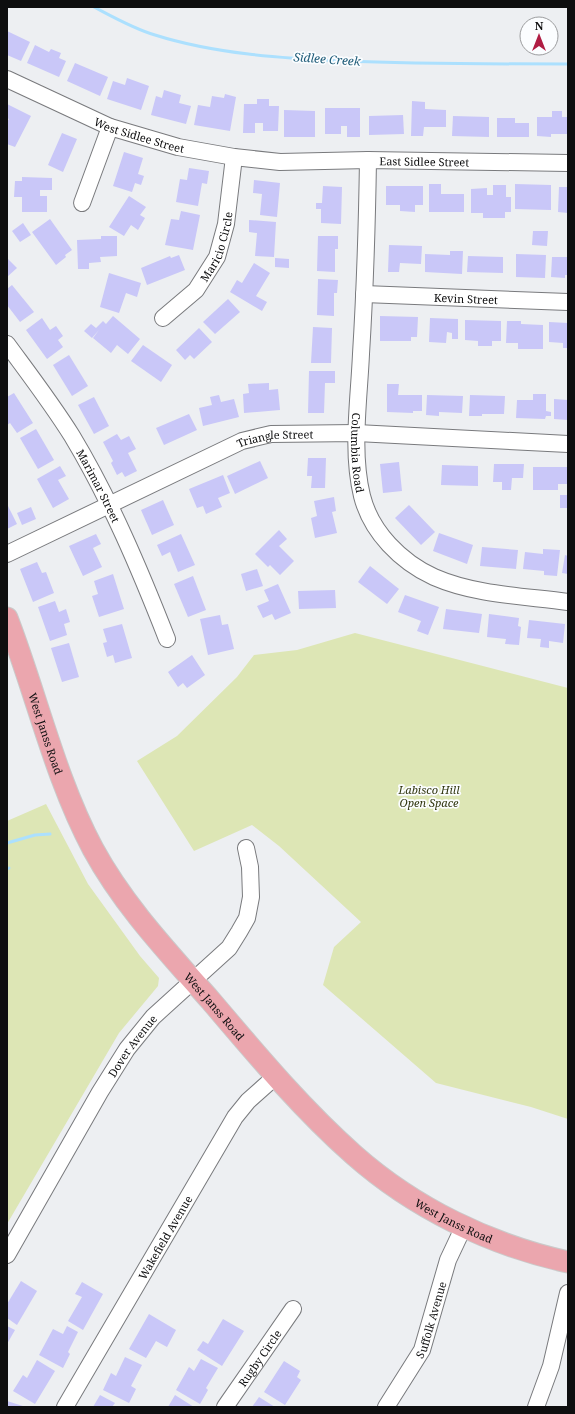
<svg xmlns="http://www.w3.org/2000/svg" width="575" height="1414" viewBox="0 0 575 1414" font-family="'Noto Serif',serif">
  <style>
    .green { fill: #dde6b5 }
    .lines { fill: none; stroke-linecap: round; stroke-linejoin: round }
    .stream { stroke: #ace0fe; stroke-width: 3 }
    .building { fill: #c9c7f8 }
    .minor-casing { stroke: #797a7d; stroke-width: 18 }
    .major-casing { stroke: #cacaca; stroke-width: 23 }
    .minor { stroke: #fff; stroke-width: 16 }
    .major { stroke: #eba6ae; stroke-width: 21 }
    .labels { text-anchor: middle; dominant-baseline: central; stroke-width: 3.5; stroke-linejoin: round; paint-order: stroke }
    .street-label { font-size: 11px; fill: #0e0e0f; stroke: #fbfdff }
    .park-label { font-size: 11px; font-style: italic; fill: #31360f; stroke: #fbfdff }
    .water-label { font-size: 12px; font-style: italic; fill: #1e5b78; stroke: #fbfdff }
  </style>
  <rect width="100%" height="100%" fill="#edeff2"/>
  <g class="green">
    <path d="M355,633L568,688V1119L531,1107L436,1083L323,985L334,947L361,922L279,846L252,825L194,851L137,761L177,736L237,677L254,655L297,650Z"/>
    <path d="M46,804L88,884L140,956L159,978L158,986L119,1033L7,1224V821Z"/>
  </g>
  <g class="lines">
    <g class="stream">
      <path d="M94,7C113,17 134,29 155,35C215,54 281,58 344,61C418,64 493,64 568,64"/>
      <path d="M7,843L35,835L50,834"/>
      <path d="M7,869L9,868"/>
    </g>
  </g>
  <g class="building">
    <path d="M7,31L30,42L21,61L7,55Z"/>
    <path d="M35,45L49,52L51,49L61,53L59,58L66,61L59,77L27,63Z"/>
    <path d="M75,63L108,77L100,96L67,81Z"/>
    <path d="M127,78L149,86L141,110L107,99L113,81L125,85Z"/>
    <path d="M164,90L181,95L179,103L191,106L186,124L151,115L156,96L162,98Z"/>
    <path d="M225,94L236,97L230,131L194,125L198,105L210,107L212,96L224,98Z"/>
    <path d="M257,99H269V106H279L278,131H263V123H255V133H243L244,104H257Z"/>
    <path d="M412,101L425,102V109L446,110V127H424L423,136H411Z"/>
    <path d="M7,104L31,116L15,147L7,144V122L9,119L7,118Z"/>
    <path d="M325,108H360V137H347V126H341V134H325Z"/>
    <path d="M284,110L315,111V137H284Z"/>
    <path d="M552,111H562V117H568V134H551V137L537,136V117H552Z"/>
    <path d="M403,115L404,134L369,135V116Z"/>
    <path d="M453,116L489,117V137L452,136Z"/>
    <path d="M497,118H515V123H529V137H497Z"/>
    <path d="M62,133L77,139L63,172L48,165Z"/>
    <path d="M124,152L143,158L138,174L144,176L141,185L135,183L132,192L113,186Z"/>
    <path d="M189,168L209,171L207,184L202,183L198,206L176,202L180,179L187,180Z"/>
    <path d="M22,177L52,178V190H40V196H47V212H22V197H14L15,181H22Z"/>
    <path d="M254,180L280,183L277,217L260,215L262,194L253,193Z"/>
    <path d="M429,184H441V194H464V212H429Z"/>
    <path d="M515,184L551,185V210L515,209Z"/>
    <path d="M493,185H506V197H511V212H505V218H483V213H471V189L487,188V195H493Z"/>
    <path d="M323,186L342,187L341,224L321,223V209H316V203H322Z"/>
    <path d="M386,186H423V205H415V212L400,211V205H386Z"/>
    <path d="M559,187H568V213L558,212Z"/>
    <path d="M129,196L146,207L140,215L145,218L138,230L131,225L124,236L109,227Z"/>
    <path d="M181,211L200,215L193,250L165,245L171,219L179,220Z"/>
    <path d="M50,219L72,250L65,255L66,257L56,265L32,232Z"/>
    <path d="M249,220L276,222L274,257L255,256L257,233L249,232Z"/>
    <path d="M23,223L31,235L20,242L12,231Z"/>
    <path d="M533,231H548L547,246L532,245Z"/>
    <path d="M101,236H117V256L100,257L101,262L89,263V269H78L77,240L101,239Z"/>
    <path d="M318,236H338V249H335V272L317,271Z"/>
    <path d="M389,245L422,246L421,264L400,263L399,272H388Z"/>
    <path d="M450,251H463L462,274L425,272V254L450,255Z"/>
    <path d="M516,254L546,255L545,278L516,277Z"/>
    <path d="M179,255L185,270L147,285L141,268L170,256L171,258Z"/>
    <path d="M468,256L503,257V273L467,272Z"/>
    <path d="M552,257H568V275H565V278L551,277Z"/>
    <path d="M275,258L289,259V268L275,267Z"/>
    <path d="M8,259L17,268L7,277V260Z"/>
    <path d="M254,263L270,273L256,296L267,302L262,311L230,292L237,280L242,283Z"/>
    <path d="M109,273L141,283L137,297L126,293L119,313L100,307Z"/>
    <path d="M318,279L338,280L337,293H334V316L317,315Z"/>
    <path d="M12,285L34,312L20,322L7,305V289Z"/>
    <path d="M228,299L240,312L215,334L203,322Z"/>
    <path d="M113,316L140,339L128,354L117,345L111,353L93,338L99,330L92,338L84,331L91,324L96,328L103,321L106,324Z"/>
    <path d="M380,316L418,317L417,337H411V341H380Z"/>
    <path d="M42,318L50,330L56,326L63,336L58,340L63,347L47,359L26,330Z"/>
    <path d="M430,318L458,319V339H452V333L447,332L446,343L429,342Z"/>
    <path d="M465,320L501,321V341H492V346H478V341L465,340Z"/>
    <path d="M507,321H521V324L543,325V349H518V343H506Z"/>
    <path d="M549,322L568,323V348H563V343L549,342Z"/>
    <path d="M313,327L332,328L331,363H311Z"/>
    <path d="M199,328L212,342L194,359L190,355L185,360L176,350Z"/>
    <path d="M143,345L172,365L161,382L131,361Z"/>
    <path d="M69,355L88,386L72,396L53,365Z"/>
    <path d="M309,371H335V383H325L324,413H308Z"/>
    <path d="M269,383V390L278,389L280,410L244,413L243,394L249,393L248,384Z"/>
    <path d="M387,384H399L398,395H422V411H413V413L387,412Z"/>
    <path d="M14,393L33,423L17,433L10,423L7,425V397Z"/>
    <path d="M533,394H546V411L551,412V416H546L545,419L516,418L517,400H533Z"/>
    <path d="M219,395L221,402L234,399L239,417L203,426L199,408L212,405L210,397Z"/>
    <path d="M427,395L463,396L462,413L439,412V416L426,415Z"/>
    <path d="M470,395L505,396L504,414H482V416H469Z"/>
    <path d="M94,397L109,426L94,434L78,405Z"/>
    <path d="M554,399L568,400V420L554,419Z"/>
    <path d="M189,414L197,430L164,445L156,428Z"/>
    <path d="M36,429L54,460L38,469L20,438Z"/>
    <path d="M117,434L121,440L129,436L136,449L128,453L137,471L125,477L122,472L117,475L111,463L113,461L103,442Z"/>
    <path d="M308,458H326L325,488H311L312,476H307Z"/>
    <path d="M260,461L268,478L235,494L227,476Z"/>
    <path d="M399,462L402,491L383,493L380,464Z"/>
    <path d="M494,464H524L523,478H512L511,490H502V482H493Z"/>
    <path d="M442,465L478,466V486L441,485Z"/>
    <path d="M60,466L66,476L58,480L69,499L53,508L37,479Z"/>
    <path d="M533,467H568V484H558V490H533Z"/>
    <path d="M223,475L230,493L218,498L222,507L206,514L203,506L197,508L189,489Z"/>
    <rect x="560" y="495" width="8" height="13"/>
    <path d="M334,497L336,511L332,512L337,533L315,538L311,518L317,516L314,501Z"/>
    <path d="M163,500L174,525L152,535L141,510Z"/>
    <path d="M7,504L17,524L7,529Z"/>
    <path d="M409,505L435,532L421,545L395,518Z"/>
    <path d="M31,507L36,519L22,525L17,513Z"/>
    <path d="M279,530L287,539L279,546L294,561L280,575L270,565L268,567L255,554Z"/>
    <path d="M439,533L473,545L467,564L433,551Z"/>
    <path d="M96,534L101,544L93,548L102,567L83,576L69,546Z"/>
    <path d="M181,534L195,565L178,572L170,552L162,556L157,545Z"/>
    <path d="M482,547L518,550L516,569L480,566Z"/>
    <path d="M543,549L560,550L557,576L544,575V571L523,569L525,552L543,554Z"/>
    <path d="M565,555L568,556V574L562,573Z"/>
    <path d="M37,562L42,573L46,572L54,593L33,602L20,569Z"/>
    <path d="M370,566L399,589L387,604L358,582Z"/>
    <path d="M257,569L263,586L246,591L241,574Z"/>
    <path d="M113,574L124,609L99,617L92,596L98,594L94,581Z"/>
    <path d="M193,576L206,610L188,617L174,584Z"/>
    <path d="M278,584L291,613L275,620L272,614L263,618L257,606L269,601L264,590Z"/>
    <path d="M335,590L336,608L299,609L298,591Z"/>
    <path d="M405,595L439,607L428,635L417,631L421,621L398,612Z"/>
    <path d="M55,601L59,612L66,609L70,622L64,624L67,635L50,641L38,607Z"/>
    <path d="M446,609L482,614L479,633L443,629Z"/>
    <path d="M489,614L519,618L518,626L521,627L519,645L505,644L506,639L487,637Z"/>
    <path d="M220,615L222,625L228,624L234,649L208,655L200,619Z"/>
    <path d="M529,620L565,624L563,643L549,641V648L540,647L541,639L527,638Z"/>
    <path d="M122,624L132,658L115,663L113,655L107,657L103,643L107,642L103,629Z"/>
    <path d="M69,643L79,677L62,682L51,648Z"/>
    <path d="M192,655L205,675L187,688L183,683L178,687L168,672Z"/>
    <path d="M21,1281L37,1291L17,1325L7,1318V1304Z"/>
    <path d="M82,1282L103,1294L83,1330L68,1321L82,1297L75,1294Z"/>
    <path d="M149,1314L176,1330L167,1347L156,1341L146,1358L129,1349Z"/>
    <path d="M223,1319L244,1331L222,1366L197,1350L203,1341L208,1344Z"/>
    <path d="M7,1326L15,1330L7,1344Z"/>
    <path d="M67,1326L78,1332L68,1352L70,1354L63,1368L39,1355L53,1329L63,1334Z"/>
    <path d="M125,1357L142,1365L131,1386L136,1389L129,1403L103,1390L111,1373L116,1376Z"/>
    <path d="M201,1359L218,1368L206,1388L208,1390L200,1404L176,1390L189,1367L194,1371Z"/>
    <path d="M37,1360L55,1371L35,1404L13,1391L23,1375L27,1378Z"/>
    <path d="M284,1361L300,1371L297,1377L301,1380L285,1405L264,1392Z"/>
    <path d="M100,1395L115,1403L112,1407H93Z"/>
    <path d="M175,1395L194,1407H168Z"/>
    <path d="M259,1397L275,1407H252Z"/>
    <path d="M7,1401L26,1407H7Z"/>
  </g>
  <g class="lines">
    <g class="minor-casing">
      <g id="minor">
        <path id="s1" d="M7,79L110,127L178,147L234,157L280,162L368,160L568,163"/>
        <path id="s2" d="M368,160C367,225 365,289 361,354C359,400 351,451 362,496C371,532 401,562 434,577C475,595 524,596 568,602"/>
        <path d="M82,203L110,127"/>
        <path id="s3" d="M364,294L568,302"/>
        <path id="s4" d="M163,318L196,290L217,257L226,224L234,157"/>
        <path id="s5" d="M7,344C29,374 52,404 72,436C110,499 140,570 167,639"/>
        <path id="s6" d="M7,554L242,441L271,434L357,433L568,444"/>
        <path id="s7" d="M7,1255L100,1092L127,1049L153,1017L229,948L239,932L247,918L251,897L250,867L246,848"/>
        <path id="s8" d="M65,1407L235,1117L248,1101L276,1076"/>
        <path id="s9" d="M225,1407L293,1309"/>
        <path id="s10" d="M386,1407L422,1350L448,1260L464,1226"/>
        <path d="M536,1407L551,1366L568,1293"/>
      </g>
    </g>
    <g class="major-casing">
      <g id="major">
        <path id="s11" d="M7,618C36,693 55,778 93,849C124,906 168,952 211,1001C256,1054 301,1108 354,1155C414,1208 490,1245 568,1262"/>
      </g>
    </g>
    <use href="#minor" class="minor"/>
    <use href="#major" class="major"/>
  </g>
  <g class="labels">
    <g class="street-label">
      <text stroke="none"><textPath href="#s1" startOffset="144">West Sidlee Street</textPath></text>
      <text stroke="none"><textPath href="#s1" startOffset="432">East Sidlee Street</textPath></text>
      <text stroke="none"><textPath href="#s4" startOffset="92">Maricio Circle</textPath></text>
      <text stroke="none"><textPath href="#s3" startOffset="102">Kevin Street</textPath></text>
      <text stroke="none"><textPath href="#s6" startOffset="294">Triangle Street</textPath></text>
      <text stroke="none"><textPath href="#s2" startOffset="293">Columbia Road</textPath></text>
      <text stroke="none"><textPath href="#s5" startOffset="169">Marimar Street</textPath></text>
      <text stroke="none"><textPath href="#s11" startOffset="122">West Janss Road</textPath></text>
      <text stroke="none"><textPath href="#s11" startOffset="446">West Janss Road</textPath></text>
      <text stroke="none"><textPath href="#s7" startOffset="244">Dover Avenue</textPath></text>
      <text stroke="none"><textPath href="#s11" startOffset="770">West Janss Road</textPath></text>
      <text stroke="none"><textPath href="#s8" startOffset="197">Wakefield Avenue</textPath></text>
      <text stroke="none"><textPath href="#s10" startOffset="99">Suffolk Avenue</textPath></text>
      <text stroke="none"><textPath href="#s9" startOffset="60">Rugby Circle</textPath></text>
    </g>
    <g class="park-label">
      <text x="429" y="789">Labisco Hill<tspan x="429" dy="13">Open Space</tspan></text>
    </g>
    <g class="water-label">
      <text transform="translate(327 59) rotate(4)">Sidlee Creek</text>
    </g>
  </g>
  <rect width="575" height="1414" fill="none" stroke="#0e0e0f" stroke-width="16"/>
  <g transform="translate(539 36)"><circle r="19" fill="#fbfdff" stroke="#9c9d9f"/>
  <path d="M0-3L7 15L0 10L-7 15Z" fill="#af1c43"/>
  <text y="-6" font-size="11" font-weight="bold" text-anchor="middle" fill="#0e0e0f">N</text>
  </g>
</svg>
